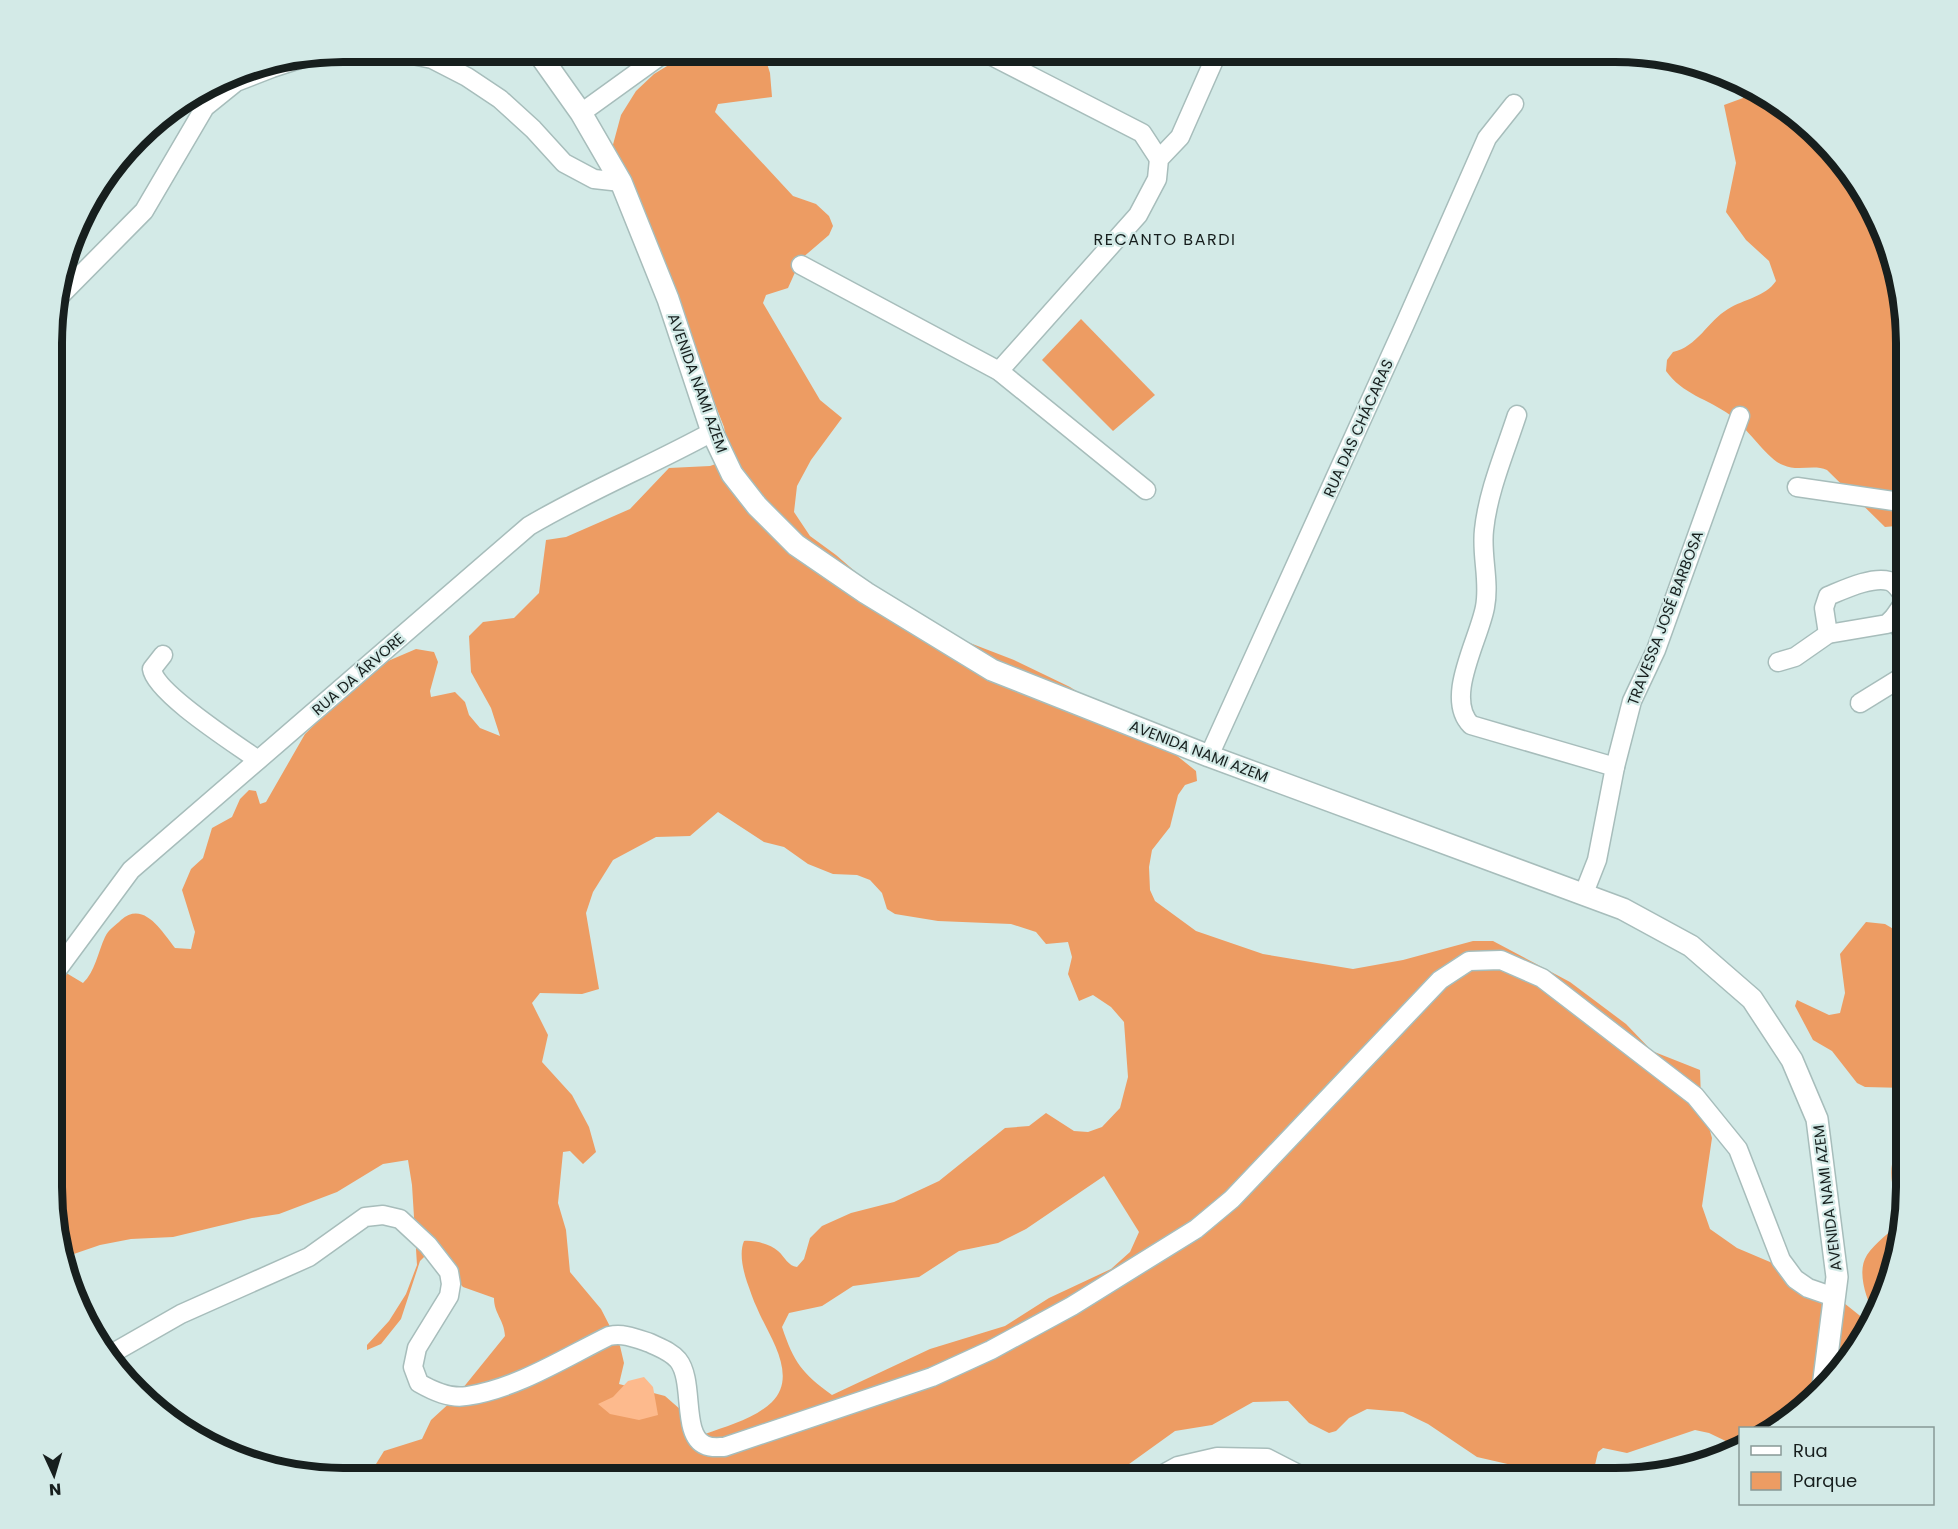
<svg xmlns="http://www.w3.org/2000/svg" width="1958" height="1529" viewBox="0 0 1958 1529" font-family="Poppins,sans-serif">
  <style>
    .green { fill: #ed9c63; fill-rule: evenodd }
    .water { fill: #fdba8d }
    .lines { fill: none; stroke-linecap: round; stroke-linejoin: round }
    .minor-casing { stroke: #a7bdbb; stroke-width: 21 }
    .tertiary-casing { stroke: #a7bdbb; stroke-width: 24 }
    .minor { stroke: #fff; stroke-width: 18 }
    .tertiary { stroke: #fff; stroke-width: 21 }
    .labels { text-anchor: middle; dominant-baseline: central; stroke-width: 4.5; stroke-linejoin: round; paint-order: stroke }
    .street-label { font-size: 15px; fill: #171f1e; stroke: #d3eae7 }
    .neighbourhood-label { font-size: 16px; letter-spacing: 1.5px; fill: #171f1e; stroke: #d3eae7 }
    .rim { fill: none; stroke: #171f1e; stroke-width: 8 }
  </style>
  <rect width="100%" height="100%" fill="#d3eae7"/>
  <g class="green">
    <path d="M709,51L757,52L765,57L770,73L772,97L718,104L715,112L793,196L816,204L829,216L833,226L829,235L801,259L788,288L766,295L763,303L820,400L842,418L811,460L797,486L794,512L810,536L836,555L879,592L957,638L1014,660L1070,687L1171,751L1196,771L1197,781L1185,785L1178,795L1170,827L1152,850L1149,867L1150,890L1155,901L1196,931L1263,954L1353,969L1403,960L1473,941H1493L1570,982L1626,1024L1652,1051L1700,1070L1701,1099L1712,1138L1702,1206L1710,1229L1737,1248L1819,1283L1869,1323L1834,1379L1765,1428H1740V1443L1732,1444L1709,1433L1695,1430L1627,1453L1603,1448L1598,1452L1592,1478H1540L1529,1469L1477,1457L1428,1424L1403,1412L1367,1409L1349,1418L1336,1431L1329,1433L1309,1423L1288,1401L1253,1402L1212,1425L1175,1431L1118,1472L1106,1478L376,1477V1464L384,1451L422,1439L431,1420L454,1399L505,1336C504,1319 494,1314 494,1298L463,1287L433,1254H427L420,1261L401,1319L381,1344L367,1350V1345L389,1321L406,1294L417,1265L412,1185L408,1160L383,1164L337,1192L279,1214L252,1218L173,1237L131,1239L100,1245L65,1257L52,1206V967L63,971L83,983C95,972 98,952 105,937C108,930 116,925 121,920C144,900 162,932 175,948L191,949L195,932L182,890L191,869L203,858L212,828L232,817L240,799L249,790L256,791L260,804L266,802L305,734L343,697L388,661L416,649L434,652L438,662L430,691L431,697L455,692L465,702L469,715L480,728L500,736L491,708L471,672L469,636L483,622L514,618L539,593L546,540L566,537L630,509L669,468L710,466L730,459L724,427L690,341L684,312L611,152L621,115L636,91L654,74L672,63ZM718,812L764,842L784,847L808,864L833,874L857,875L870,880L882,893L887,909L895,914L938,921L1011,924L1036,932L1046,944L1068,942L1072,957L1068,974L1079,1001L1093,995L1111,1007L1124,1022L1128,1077L1120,1108L1102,1127L1088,1132L1074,1131L1046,1113L1029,1126L1005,1128L939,1181L894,1202L851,1213L822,1226L810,1238L804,1259L797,1267C788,1266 785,1257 778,1251C770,1244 754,1240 744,1241C739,1253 743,1270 747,1282C750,1290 753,1300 757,1308C768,1335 799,1375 772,1402C754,1419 727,1426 705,1434L681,1410L665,1396L619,1384L624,1363L620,1346L601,1309L570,1272L566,1230L558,1203L563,1152L570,1151L583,1164L596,1152L589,1127L572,1095L542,1062L548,1035L532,1003L540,993L582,994L599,989L586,913L593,892L613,860L656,837L690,836ZM1104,1176L1139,1232L1130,1252L1111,1269L1049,1298L1005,1326L930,1349L832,1395C802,1373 794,1363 782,1327L789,1313L822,1306L853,1286L919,1277L959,1251L998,1243L1026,1229Z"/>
    <path d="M1748,86L1808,124L1885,231L1907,342V525L1885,527L1827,470C1813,464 1798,472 1783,465C1768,460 1745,425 1730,415C1708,399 1682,394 1666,371L1667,360L1673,352C1697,347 1708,321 1728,309C1744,299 1765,297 1776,281L1769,261L1746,240L1726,212L1736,163L1724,105L1743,98Z"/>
    <path d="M1081,319L1155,395L1113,431L1042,360Z"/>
    <path d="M1866,922L1885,924L1907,937V962L1895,960L1894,965L1907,976L1906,1088L1865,1087L1857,1083L1832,1051L1813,1040L1795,1006L1797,1000L1829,1015L1840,1013L1845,993L1840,954Z"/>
    <path d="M1906,1137V1206L1885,1298L1874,1315C1867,1299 1856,1272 1867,1255C1875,1243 1890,1232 1901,1222C1894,1189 1881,1165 1906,1137Z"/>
  </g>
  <path class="water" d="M644,1377L653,1387L658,1415L639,1420L610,1414L598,1404L613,1397L628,1381Z"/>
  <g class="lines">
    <g class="minor-casing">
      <g id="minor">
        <path d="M393,51L432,59L467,77L500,99L533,129L564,163L594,179L621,182"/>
        <path d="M982,51L1142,133L1159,159"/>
        <path d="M581,113L667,51"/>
        <path d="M801,265L999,371L1146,490"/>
        <path d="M55,301L144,211L205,107L236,82L272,68L306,57"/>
        <path d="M999,371L1138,215L1157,179L1159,159L1180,137L1218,51"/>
        <path d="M1517,415C1505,452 1488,491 1484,530C1481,555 1490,581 1485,607C1479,640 1444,698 1471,725L1615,767"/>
        <path d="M1797,487L1907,503"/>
        <path d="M1894,617L1907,641"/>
        <path d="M1828,634L1824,608L1828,596C1843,590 1872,576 1889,581C1896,583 1901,592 1905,598"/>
        <path d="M163,655L152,669C155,693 236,744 258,760"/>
        <path d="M1778,662L1795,657L1828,634L1887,624L1894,617L1907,598"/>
        <path d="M1860,703L1907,674"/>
        <path d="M1209,756L1405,324L1487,138L1514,104"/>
        <path d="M1584,893L1597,860L1615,767L1632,701L1656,650L1740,416"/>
        <path d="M52,977L131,870L529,526C588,491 652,465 712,432"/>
        <path d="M111,1354L181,1314L309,1257L365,1217L383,1215L400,1219L428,1245L449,1272L451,1284L449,1296L417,1348L413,1367L419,1383C433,1391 450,1399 467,1396C518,1388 564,1358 609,1336C624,1333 635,1338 650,1343C660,1348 670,1351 678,1360C695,1381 681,1435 705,1445C710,1448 718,1447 724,1447L932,1377L991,1350L1072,1306L1196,1229L1232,1199L1440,980L1469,961L1501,960L1542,978L1695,1096L1738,1149L1781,1260L1795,1279L1808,1288L1834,1297"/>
        <path d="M1156,1478L1178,1466L1217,1457L1267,1458L1306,1478"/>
      </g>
    </g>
    <g class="tertiary-casing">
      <path id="tertiary" d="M537,51L581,113L621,182L668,299L712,432L732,474L757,506L796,545L866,593L992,670L1209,756L1623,909L1691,946L1752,999L1792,1060L1817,1119L1837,1277L1823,1387"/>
    </g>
    <use href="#minor" class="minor"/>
    <use href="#tertiary" class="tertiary"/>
  </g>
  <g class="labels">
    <g class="street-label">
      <text transform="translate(698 383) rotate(70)">AVENIDA NAMI AZEM</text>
      <text transform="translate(1358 428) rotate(-66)">RUA DAS CHÁCARAS</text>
      <text transform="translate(1665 618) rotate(-69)">TRAVESSA JOSÉ BARBOSA</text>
      <text transform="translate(358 674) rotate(-41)">RUA DA ÁRVORE</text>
      <text transform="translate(1199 751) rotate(21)">AVENIDA NAMI AZEM</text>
      <text transform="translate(1827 1198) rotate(-97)">AVENIDA NAMI AZEM</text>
    </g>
    <g class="neighbourhood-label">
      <text x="1165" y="239">RECANTO BARDI</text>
    </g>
  </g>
  <path d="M0 0H1958V1529H0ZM343 62H1615A281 281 0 0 1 1896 343V1187A281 281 0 0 1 1615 1468H343A281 281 0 0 1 62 1187V343A281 281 0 0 1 343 62Z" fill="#d3eae7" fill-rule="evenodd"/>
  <path class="rim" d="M343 62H1615A281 281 0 0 1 1896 343V1187A281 281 0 0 1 1615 1468H343A281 281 0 0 1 62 1187V343A281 281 0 0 1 343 62Z"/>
  <rect x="1739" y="1427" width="195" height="78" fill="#d3eae7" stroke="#889997" stroke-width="1.5"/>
  <rect x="1751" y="1446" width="30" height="9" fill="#ffffff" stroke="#889997" stroke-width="1.5"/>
  <text x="1793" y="1457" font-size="18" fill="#171f1e">Rua</text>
  <rect x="1751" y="1472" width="30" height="18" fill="#ed9c63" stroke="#889997" stroke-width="1.5"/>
  <text x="1793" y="1487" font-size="18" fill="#171f1e">Parque</text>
  <g transform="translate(54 1475) rotate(176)" stroke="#d3eae7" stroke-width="4.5" paint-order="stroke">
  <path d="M0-4.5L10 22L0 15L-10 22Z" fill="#171f1e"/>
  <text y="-9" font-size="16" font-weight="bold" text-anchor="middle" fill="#171f1e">N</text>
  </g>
</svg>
